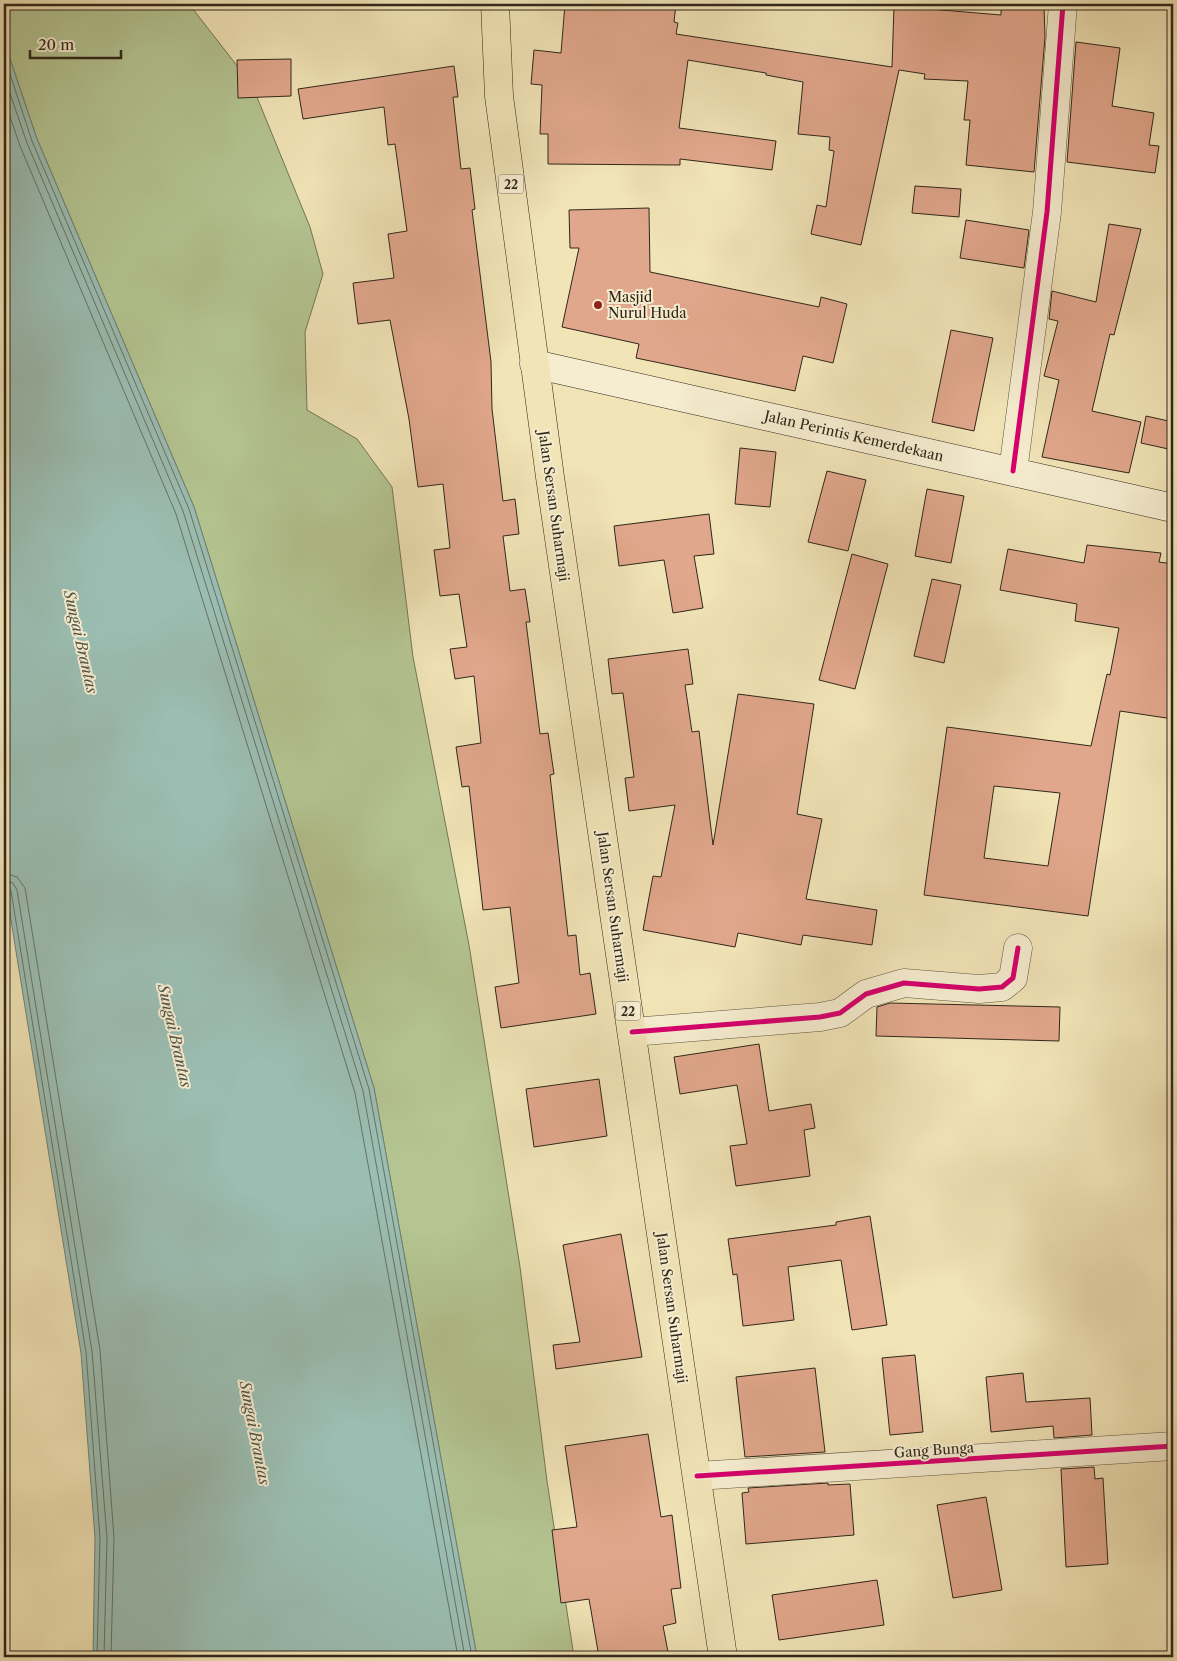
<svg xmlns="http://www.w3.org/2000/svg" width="1177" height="1661" viewBox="0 0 1177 1661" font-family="'Libre Caslon Text',serif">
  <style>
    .green { fill: #b4c592; stroke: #727656 }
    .water { fill: #9bbeb3; stroke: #708276 }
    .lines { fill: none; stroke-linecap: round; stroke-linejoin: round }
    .shore { stroke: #667266; stroke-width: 1 }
    .building { fill: #e1a78c; stroke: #30271a; fill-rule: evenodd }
    .street-casing { stroke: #605641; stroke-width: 29 }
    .secondary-casing { stroke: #30271a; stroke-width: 29 }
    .highway-casing { stroke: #30271a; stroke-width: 29 }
    .street { stroke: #f6edd0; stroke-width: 28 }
    .secondary { stroke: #f6edd0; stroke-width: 28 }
    .highway { stroke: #f1e4b7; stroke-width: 28 }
    .cycleway-casing { stroke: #f6edd0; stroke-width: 8 }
    .cycleway { stroke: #d6006c; stroke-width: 5 }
    .poi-dot { fill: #8f2418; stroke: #f6edd0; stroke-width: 2 }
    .labels { text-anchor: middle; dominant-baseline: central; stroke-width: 4; stroke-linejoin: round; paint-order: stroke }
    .shield { fill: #f6edd0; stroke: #6b6251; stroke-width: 1 }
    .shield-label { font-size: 12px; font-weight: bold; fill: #30271a }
    .poi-label { font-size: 14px; fill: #30271a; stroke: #f6edd0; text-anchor: start }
    .street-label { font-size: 14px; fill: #30271a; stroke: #f6edd0 }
    .water-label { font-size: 15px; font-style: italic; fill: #505448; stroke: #f6edd0 }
  </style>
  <rect width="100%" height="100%" fill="#f1e4b7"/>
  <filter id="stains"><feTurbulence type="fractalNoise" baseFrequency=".004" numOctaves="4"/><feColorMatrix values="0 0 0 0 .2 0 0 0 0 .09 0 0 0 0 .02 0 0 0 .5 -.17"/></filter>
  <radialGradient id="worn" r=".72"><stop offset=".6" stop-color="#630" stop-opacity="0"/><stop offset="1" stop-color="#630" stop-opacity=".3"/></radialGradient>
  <path class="green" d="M4,4H189L252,85L310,227L323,274L305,332L307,410L357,439L392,487L413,657L469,945L520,1267L547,1481L574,1657H477L374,1088L194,507L37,139L4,41Z"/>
  <path class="water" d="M4,41L37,139L194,507L374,1088L477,1657H93L95,1538L81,1353L4,877Z"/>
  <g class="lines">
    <g class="shore">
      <path d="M4,56L32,141L189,509L369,1089L472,1657"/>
      <path d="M4,76L27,143L183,511L363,1091L465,1657"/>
      <path d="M4,99L20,146L176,514L355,1093L458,1657"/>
      <path d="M4,873L17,877L25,888L100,1350L114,1538L111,1657"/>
      <path d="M4,880L13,883L17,890L92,1351L107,1538L104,1657"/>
      <path d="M4,886L8,887L11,891L86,1352L100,1538L97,1657"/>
    </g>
  </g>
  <g class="building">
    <path d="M565,4H676L674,22L678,23L676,34L892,67L894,6L1001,15V9L1044,7L1045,37L1034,172L966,165L970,120H964L968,81L924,79L925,74L899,70L861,245L811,234L817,205L826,207L834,151L829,150L830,137L798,134L803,82L766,75V73L688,60L679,128L776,141L772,170L680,159V165L548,164V134H540L542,85L531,84L534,50L561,53Z"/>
    <path d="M1076,42L1120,48L1112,106L1154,113L1149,145L1159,146L1155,173L1067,162Z"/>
    <path d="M291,59V96L238,98L237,60Z"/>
    <path d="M454,66L458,97H453L461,169L470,168L475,209L472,210L491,362L492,409L503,501L515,499L519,534L503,536L510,591L525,589L530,622H526L540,734L548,733L554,774L550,775L568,936L576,935L580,975L590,973L596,1014L501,1028L495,987L519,983L510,907L483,910L469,786L462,787L456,747L481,743L474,676L455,679L450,649L467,647L459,594L440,596L434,550L450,548L443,484L418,487L409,419L390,320L358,324L353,283L394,278L388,234L407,231L395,144L388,145L384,107L303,119L298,89Z"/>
    <path d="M915,186L961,189L959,217L912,213Z"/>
    <path d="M649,208L650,272L819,307L821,297L847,304L833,363L803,356L795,391L636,358L639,344L562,327L579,248H570L569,210Z"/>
    <path d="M966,220L1029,230L1024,268L960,258Z"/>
    <path d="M1109,224L1141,229L1114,335L1110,334L1092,411L1141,422L1129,473L1042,457L1059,380L1044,376L1058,321L1049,319L1052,291L1096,302Z"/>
    <path d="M951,330L993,338L974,431L932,422Z"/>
    <path d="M1146,416L1173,422V450L1141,443Z"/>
    <path d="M740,448L776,452L770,507L735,504Z"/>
    <path d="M827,471L866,480L848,551L808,542Z"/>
    <path d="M927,489L964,496L951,563L915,556Z"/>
    <path d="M709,514L714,554L694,556L703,608L673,613L664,560L619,566L614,526Z"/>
    <path d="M1087,545L1161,553L1159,562L1173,564V719L1120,711L1088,916L924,895L947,727L1091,746L1107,674L1110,675L1119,628L1075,621L1077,604L1000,590L1008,549L1084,563ZM994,786L1060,793L1048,866L984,858Z"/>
    <path d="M852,554L888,564L855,689L819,680Z"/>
    <path d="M932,579L961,585L944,663L914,656Z"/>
    <path d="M688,649L693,684L685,685L692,732L699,731L713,845L738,694L814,704L797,814L822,819L806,899L877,910L872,945L803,935L801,945L738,933L735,947L643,930L653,876L661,877L675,805L629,811L625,778L634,777L623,693L612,694L608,659Z"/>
    <path d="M890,1003L1060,1007L1059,1041L876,1036L877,1007Z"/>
    <path d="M759,1044L769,1111L811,1104L815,1128L804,1130L810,1176L736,1186L730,1146L747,1144L737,1085L680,1094L674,1057Z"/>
    <path d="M599,1079L607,1136L534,1147L526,1089Z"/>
    <path d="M870,1216L887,1325L852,1330L841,1260L788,1267L794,1320L743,1326L737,1274L733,1275L728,1239L836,1225V1222Z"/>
    <path d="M621,1234L642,1357L556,1369L553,1345L580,1342L563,1245Z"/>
    <path d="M915,1355L923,1432L890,1435L882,1358Z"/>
    <path d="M815,1368L825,1452L745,1457L736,1377Z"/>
    <path d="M1023,1373L1026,1402L1090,1398L1092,1435L1054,1438L1053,1426L991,1432L986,1377Z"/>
    <path d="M648,1434L661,1517L672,1515L681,1588L671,1589L676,1623L663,1626L669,1657H599L589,1599L561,1603L552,1530L577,1527L565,1446Z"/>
    <path d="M1094,1467L1095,1479L1103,1478L1108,1564L1066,1567L1061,1469Z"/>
    <path d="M828,1483V1485L850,1484L854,1535L746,1544L742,1493L749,1492L748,1488Z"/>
    <path d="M986,1497L1002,1590L953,1598L937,1505Z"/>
    <path d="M877,1580L884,1625L779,1640L772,1595Z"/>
  </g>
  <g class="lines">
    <g class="street-casing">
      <g id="street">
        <path d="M1013,471L1047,212L1063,4"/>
        <path d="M632,1032L820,1017L840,1013L866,994L904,983L979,989L1002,987L1013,978L1018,948"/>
        <path d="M697,1476L1173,1446"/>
      </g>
    </g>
    <g class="secondary-casing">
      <path id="secondary" d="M534,364L1173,508"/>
    </g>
    <g class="highway-casing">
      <path id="highway" d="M495,4L499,96L550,477L723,1657"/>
    </g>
    <use href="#street" class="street"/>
    <use href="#secondary" class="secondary"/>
    <use href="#highway" class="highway"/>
    <g class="cycleway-casing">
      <g id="cycleway">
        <path d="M1013,471L1047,212L1063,4"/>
        <path d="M632,1032L820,1017L840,1013L866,994L904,983L979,989L1002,987L1013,978L1018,948"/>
        <path d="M697,1476L1173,1446"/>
      </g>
    </g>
    <use href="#cycleway" class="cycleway"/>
  </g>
  <circle class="poi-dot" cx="598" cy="305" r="5"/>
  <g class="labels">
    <g class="shield">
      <rect x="498.5" y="174.5" width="25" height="19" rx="4"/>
      <rect x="615.5" y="1001.5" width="25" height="19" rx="4"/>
    </g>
    <g class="shield-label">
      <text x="511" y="184">22</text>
      <text x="628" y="1011">22</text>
    </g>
    <g class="poi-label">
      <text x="608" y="297">Masjid<tspan x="608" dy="16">Nurul Huda</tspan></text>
    </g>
    <g class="street-label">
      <text transform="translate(854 436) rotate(13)">Jalan Perintis Kemerdekaan</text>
      <text transform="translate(554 506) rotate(82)">Jalan Sersan Suharmaji</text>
      <text transform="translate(613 907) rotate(82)">Jalan Sersan Suharmaji</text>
      <text transform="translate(672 1308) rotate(82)">Jalan Sersan Suharmaji</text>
      <text transform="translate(934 1450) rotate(-4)">Gang Bunga</text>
    </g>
    <g class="water-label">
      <text transform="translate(81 642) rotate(77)">Sungai Brantas</text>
      <text transform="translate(175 1036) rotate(77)">Sungai Brantas</text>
      <text transform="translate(255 1433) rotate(79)">Sungai Brantas</text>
    </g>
  </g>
  <rect width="1177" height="1661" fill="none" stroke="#f1e4b7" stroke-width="20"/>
  <rect x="5" y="5" width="1167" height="1651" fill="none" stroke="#30271a" stroke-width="2.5"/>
  <rect x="10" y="10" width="1157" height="1641" fill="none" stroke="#30271a"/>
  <path d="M30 50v8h91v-8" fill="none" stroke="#30271a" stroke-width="2.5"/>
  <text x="38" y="50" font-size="15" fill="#30271a" stroke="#f6edd0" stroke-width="4" paint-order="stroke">20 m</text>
  <rect width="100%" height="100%" filter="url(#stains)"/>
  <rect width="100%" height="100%" fill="url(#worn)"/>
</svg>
